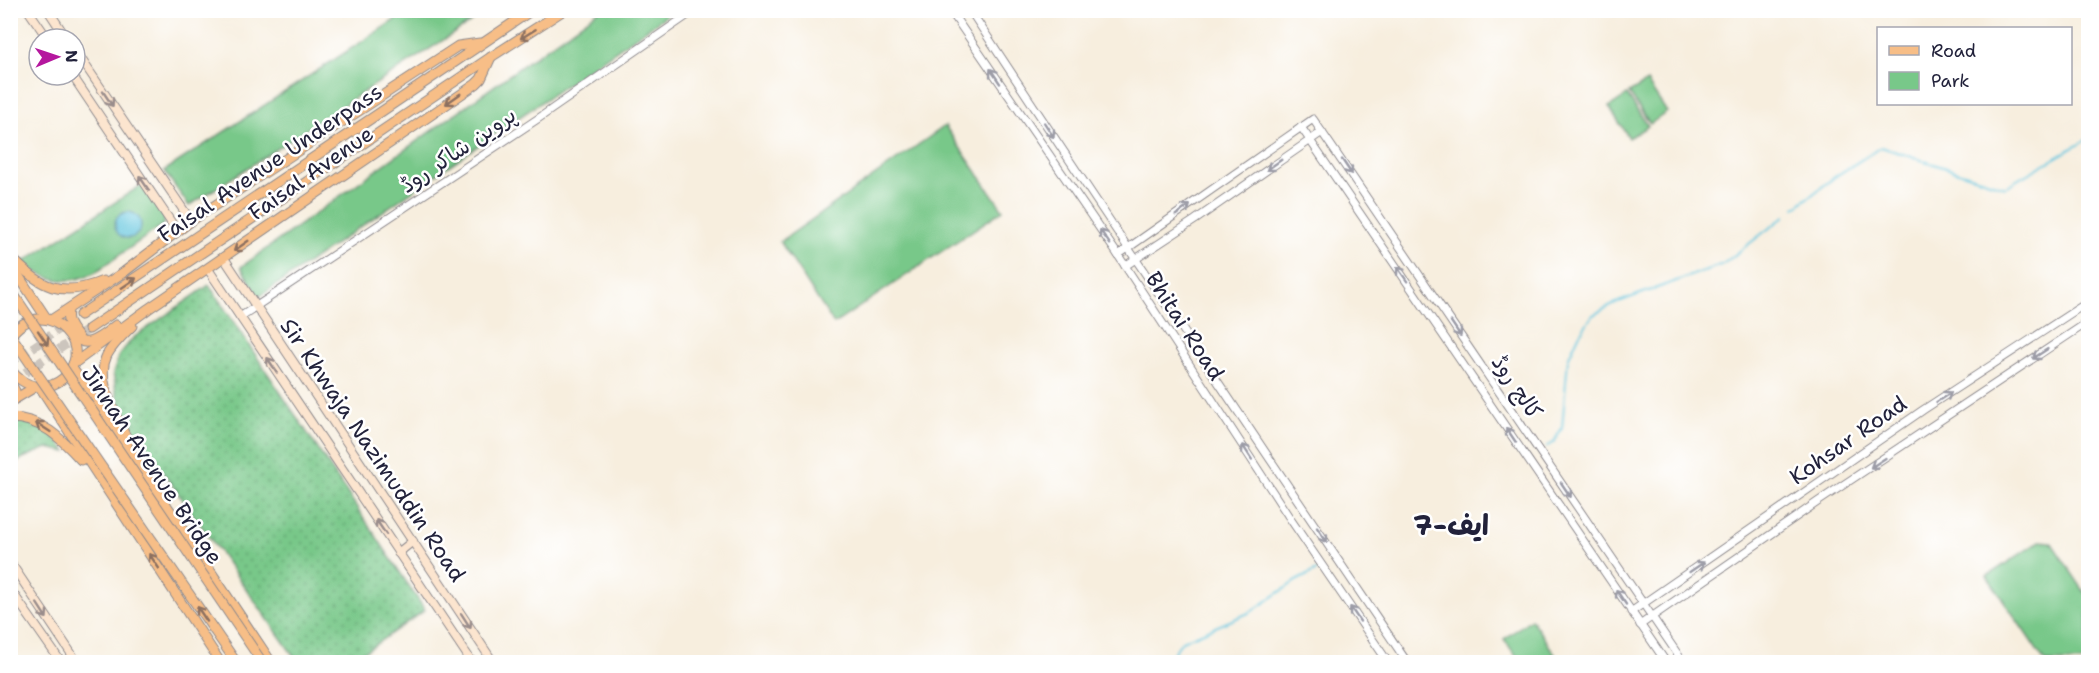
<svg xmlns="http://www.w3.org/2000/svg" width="2099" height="673" viewBox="0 0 2099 673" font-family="'Shantell Sans','Playpen Sans Arabic',sans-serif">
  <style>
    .grass { fill: url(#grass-dots); stroke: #4d7562; stroke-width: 1.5 }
    .park { fill: #78c889; stroke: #4d7562; stroke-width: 1.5 }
    .water { fill: #5fc4dd; stroke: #40738c; stroke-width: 1.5 }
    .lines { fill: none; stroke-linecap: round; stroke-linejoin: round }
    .stream { stroke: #5fc4dd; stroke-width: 2 }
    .primary-tunnel { stroke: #ccc5bd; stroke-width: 9; stroke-dasharray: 9 4.5; stroke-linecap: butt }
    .tertiary-casing { stroke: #8c888c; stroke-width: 9 }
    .secondary-casing { stroke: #8c888c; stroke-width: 10 }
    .primary-casing { stroke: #8c888c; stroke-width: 11 }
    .tertiary { stroke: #fff; stroke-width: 7 }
    .secondary { stroke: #fce5cf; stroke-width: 8 }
    .primary { stroke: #f7be87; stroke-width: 9 }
    .primary-bridge-casing { stroke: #8c888c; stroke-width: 11; stroke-linecap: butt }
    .primary-bridge { stroke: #f7be87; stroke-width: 9 }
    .oneway { stroke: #8c7061 }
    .oneway2 { stroke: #9c9ca7 }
    .oneway3 { stroke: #9a8d8c }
    .labels { text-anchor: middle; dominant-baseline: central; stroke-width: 5; stroke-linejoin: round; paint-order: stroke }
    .street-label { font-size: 22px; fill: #22223b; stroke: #fff }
    .district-label { font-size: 28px; font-weight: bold; fill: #22223b; stroke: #fff }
  </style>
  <defs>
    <pattern id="grass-dots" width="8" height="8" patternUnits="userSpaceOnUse" patternTransform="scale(1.5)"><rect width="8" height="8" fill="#78c889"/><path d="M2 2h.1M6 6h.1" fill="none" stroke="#62a271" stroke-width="1.8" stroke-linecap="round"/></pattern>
  </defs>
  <rect width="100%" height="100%" fill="#fff"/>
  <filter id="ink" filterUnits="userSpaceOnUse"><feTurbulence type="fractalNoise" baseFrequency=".0167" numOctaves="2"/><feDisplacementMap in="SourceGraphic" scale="12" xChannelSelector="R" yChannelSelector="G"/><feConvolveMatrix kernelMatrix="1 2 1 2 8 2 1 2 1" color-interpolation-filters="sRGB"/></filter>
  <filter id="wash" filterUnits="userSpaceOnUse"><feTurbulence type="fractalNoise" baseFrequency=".008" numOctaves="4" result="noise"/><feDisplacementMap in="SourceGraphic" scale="24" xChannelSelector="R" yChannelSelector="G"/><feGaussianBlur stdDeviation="1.35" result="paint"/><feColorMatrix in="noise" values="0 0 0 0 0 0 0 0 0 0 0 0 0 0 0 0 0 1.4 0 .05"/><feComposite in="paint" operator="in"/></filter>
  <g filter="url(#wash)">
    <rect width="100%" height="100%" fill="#f7eede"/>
    <g class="grass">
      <path d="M209,285L425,610L350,662H298L128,423L117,397L113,373L119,355L133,338Z"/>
      <path d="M20,420L49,431L67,452L47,448L23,458L11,467V423Z"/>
    </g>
    <g class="park">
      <path d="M410,10L488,11L189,206L164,171Z"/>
      <path d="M600,10L673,11L259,297L241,267Z"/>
      <path d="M1647,82L1667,112L1650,124L1629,93Z"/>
      <path d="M1627,95L1648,126L1629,138L1609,107Z"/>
      <path d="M945,126L1003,210L834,324L780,242Z"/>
      <path d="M143,184L165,218L164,224L94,273C67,286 45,281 23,262Z"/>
      <path d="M2040,541L2051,542L2088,597V662H2045L1987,576Z"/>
      <path d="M1531,619L1560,662H1520L1504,639Z"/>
    </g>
    <circle class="water" cx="128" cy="225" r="13"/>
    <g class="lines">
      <g class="stream">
        <path d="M1795,208L1836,176L1881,147L2005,187L2088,139"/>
        <path d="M1546,447L1554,442L1562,428L1568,359L1579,335L1593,315L1613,304L1723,264L1785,216"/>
        <path d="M1167,662L1182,641L1251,612L1296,581L1317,570"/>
      </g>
    </g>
  </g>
  <g filter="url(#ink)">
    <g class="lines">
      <g class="primary-tunnel">
        <path d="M10,363L80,315"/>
        <path d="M14,380L89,329"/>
      </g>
      <g class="tertiary-casing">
        <g id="tertiary">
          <path d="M950,10L1118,255L1291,520L1388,662"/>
          <path d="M970,10C1114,229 1261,446 1407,662"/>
          <path d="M1301,127L1666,662"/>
          <path d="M1118,255L1313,119L1683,662"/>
          <path d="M1125,266L1195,220L1322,132"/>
          <path d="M240,317L539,118L695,10"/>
          <path d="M1631,612L1923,410L2088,302"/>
          <path d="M1640,625L1819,501L2088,322"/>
        </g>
      </g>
      <g class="secondary-casing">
        <g id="secondary">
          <path d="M28,10L48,39"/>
          <path d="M48,10L67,39"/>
          <path d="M75,50L191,221"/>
          <path d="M72,75L177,231"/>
          <path d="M224,258L493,662"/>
          <path d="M208,269L472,662"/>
          <path d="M398,553L413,541"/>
          <path d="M10,562L77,662"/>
          <path d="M10,589L61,662"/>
        </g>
      </g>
      <g class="primary-casing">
        <g id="primary">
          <path d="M10,256C40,288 62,298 103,281"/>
          <path d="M10,263L47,319"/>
          <path d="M68,310C66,320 69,325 75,333C76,334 80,340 81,341C91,347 109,330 116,325"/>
          <path d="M80,315L532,10"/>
          <path d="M51,320L124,272L191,221L458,46L480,43"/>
          <path d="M89,329L491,57L564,10"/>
          <path d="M10,338C16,326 28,319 40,319C50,319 58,323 65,330C98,363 44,414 10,369"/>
          <path d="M73,364L148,309L476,84L481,79L491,57"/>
          <path d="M72,368L135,458L271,662"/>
          <path d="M10,382L15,391L10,395"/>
          <path d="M40,387L220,662"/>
          <path d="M10,402L35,387"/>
          <path d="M10,418C41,418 61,438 81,460"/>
          <path d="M128,442C118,417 94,382 107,355C113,344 123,335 132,326"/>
        </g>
      </g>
      <use href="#tertiary" class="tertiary"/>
      <use href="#secondary" class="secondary"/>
      <use href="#primary" class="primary"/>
      <g class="primary-bridge-casing">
        <g id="primary-bridge">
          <path d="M10,289L262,662"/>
          <path d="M10,334L236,662"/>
        </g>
      </g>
      <use href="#primary-bridge" class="primary-bridge"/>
    </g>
    <defs><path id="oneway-shaft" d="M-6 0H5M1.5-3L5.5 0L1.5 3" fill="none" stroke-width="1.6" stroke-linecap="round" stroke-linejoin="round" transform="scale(1.5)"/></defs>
    <g class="oneway">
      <use href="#oneway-shaft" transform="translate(528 34) rotate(148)"/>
      <use href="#oneway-shaft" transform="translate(453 99) rotate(145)"/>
      <use href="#oneway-shaft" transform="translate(241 246) rotate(145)"/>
      <use href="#oneway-shaft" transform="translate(129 283) rotate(-34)"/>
      <use href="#oneway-shaft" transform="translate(43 338) rotate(56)"/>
      <use href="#oneway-shaft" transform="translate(43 427) rotate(-147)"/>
      <use href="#oneway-shaft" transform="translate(154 561) rotate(-124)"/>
      <use href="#oneway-shaft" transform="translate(202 614) rotate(-124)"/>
    </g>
    <g class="oneway2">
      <use href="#oneway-shaft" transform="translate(995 76) rotate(-124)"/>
      <use href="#oneway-shaft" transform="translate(1049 130) rotate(57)"/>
      <use href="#oneway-shaft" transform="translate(1274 165) rotate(145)"/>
      <use href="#oneway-shaft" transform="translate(1347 167) rotate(56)"/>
      <use href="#oneway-shaft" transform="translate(1183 210) rotate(-35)"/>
      <use href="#oneway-shaft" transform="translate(1105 237) rotate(-125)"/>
      <use href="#oneway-shaft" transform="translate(1402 274) rotate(-125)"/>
      <use href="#oneway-shaft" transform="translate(1456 329) rotate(56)"/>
      <use href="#oneway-shaft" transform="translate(2040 354) rotate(147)"/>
      <use href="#oneway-shaft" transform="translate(1944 397) rotate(-33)"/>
      <use href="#oneway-shaft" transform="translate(1511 435) rotate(-124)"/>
      <use href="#oneway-shaft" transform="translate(1247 452) rotate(-123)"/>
      <use href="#oneway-shaft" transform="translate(1878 463) rotate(147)"/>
      <use href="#oneway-shaft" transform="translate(1566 490) rotate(56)"/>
      <use href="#oneway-shaft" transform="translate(1322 535) rotate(56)"/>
      <use href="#oneway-shaft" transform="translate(1697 567) rotate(-34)"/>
      <use href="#oneway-shaft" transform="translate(1621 597) rotate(-124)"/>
      <use href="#oneway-shaft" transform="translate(1355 614) rotate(-124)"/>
    </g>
    <g class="oneway3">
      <use href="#oneway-shaft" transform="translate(108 99) rotate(56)"/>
      <use href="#oneway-shaft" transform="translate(144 183) rotate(-124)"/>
      <use href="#oneway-shaft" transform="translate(272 365) rotate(-124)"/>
      <use href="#oneway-shaft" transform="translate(381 527) rotate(-124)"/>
      <use href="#oneway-shaft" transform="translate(42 611) rotate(57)"/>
      <use href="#oneway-shaft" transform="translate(466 621) rotate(57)"/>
    </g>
  </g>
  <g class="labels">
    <g class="street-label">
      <text transform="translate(458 150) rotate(-34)">پروین شاکر روڈ</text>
      <text transform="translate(270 163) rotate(-34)">Faisal Avenue Underpass</text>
      <text transform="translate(311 173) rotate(-35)">Faisal Avenue</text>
      <text transform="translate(1185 326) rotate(57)">Bhitai Road</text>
      <text transform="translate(1517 387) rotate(56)">کالج روڈ</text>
      <text transform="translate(1848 440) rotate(-35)">Kohsar Road</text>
      <text transform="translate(373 450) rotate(56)">Sir Khwaja Nazimuddin Road</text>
      <text transform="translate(152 465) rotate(56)">Jinnah Avenue Bridge</text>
    </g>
    <g class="district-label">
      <text x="1451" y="525">ایف-7</text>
    </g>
  </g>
  <rect width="2099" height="673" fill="none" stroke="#fff" stroke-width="36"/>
  <rect x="1877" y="27" width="195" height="78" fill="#ffffff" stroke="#a7a7b1" stroke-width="1.5"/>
  <rect x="1889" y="46" width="30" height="9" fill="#f7be87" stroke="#a7a7b1" stroke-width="1.5"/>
  <text x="1931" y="57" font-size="18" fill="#22223b">Road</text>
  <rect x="1889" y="72" width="30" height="18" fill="#78c889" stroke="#a7a7b1" stroke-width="1.5"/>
  <text x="1931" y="87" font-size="18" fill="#22223b">Park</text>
  <g transform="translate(57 57) rotate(88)"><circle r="28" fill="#ffffff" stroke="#a7a7b1" stroke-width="1.5"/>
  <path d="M0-4.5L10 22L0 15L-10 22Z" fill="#b5179e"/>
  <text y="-9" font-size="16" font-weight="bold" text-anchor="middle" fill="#22223b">N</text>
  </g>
</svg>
